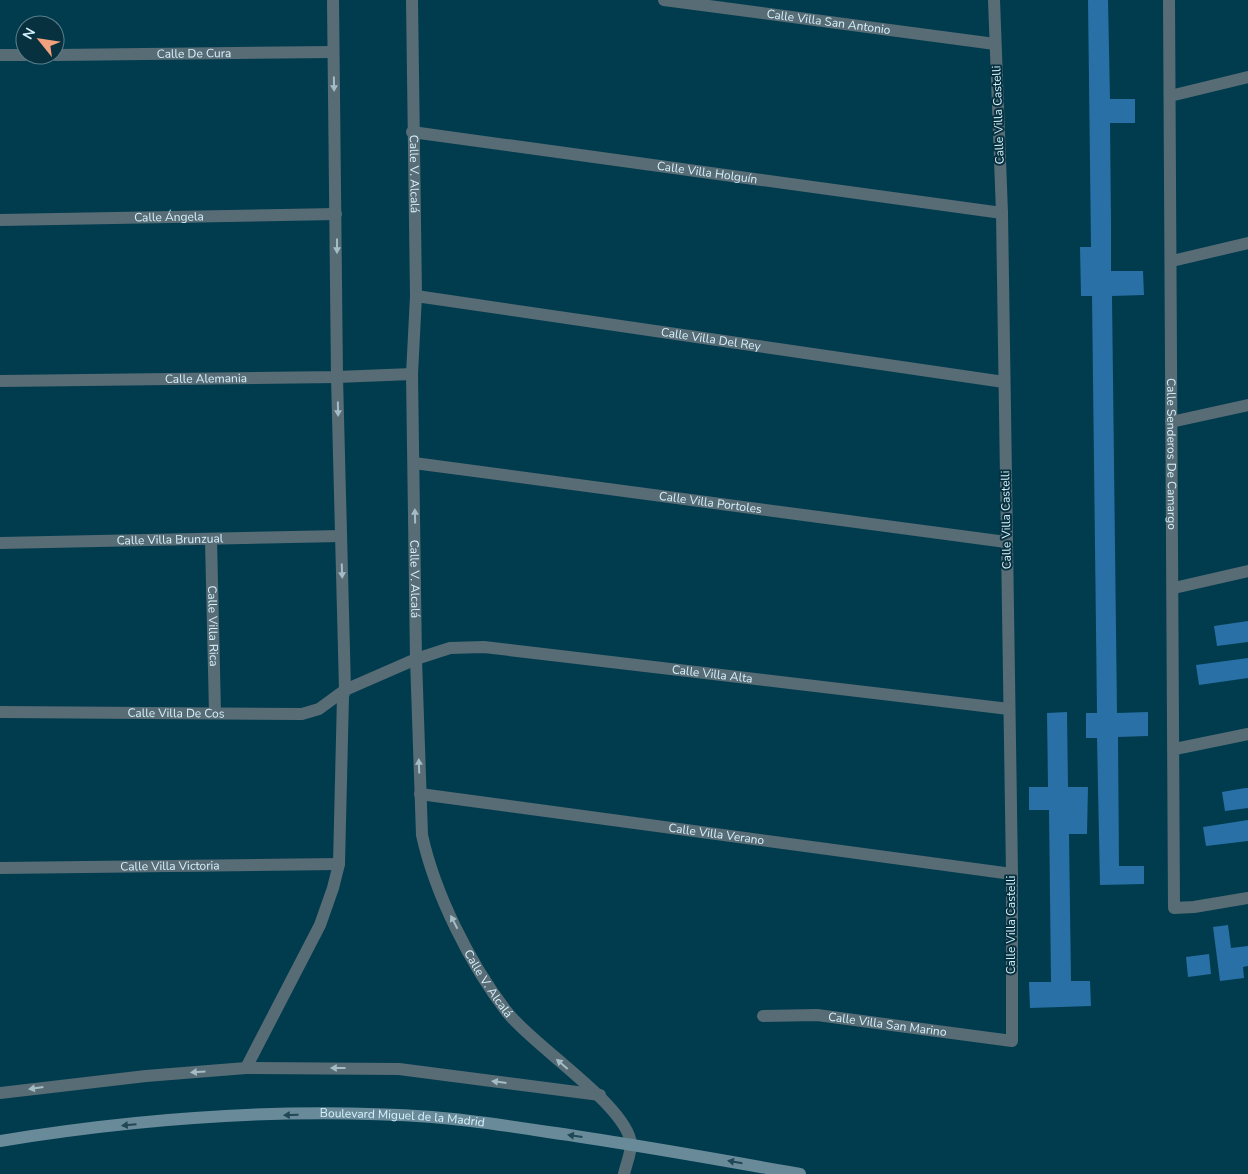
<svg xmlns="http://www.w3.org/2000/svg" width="1248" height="1174" viewBox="0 0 1248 1174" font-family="'Nunito Sans',sans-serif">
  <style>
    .building { fill: #2870a5 }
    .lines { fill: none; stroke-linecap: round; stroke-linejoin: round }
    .minor { stroke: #586c75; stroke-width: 12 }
    .tertiary { stroke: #586c75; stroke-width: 12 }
    .secondary { stroke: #698a98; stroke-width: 12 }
    .oneway { fill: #a4bcc6 }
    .oneway2 { fill: #204755 }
    .labels { text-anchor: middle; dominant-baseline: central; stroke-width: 4; stroke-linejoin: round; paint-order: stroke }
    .street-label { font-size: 12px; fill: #d6f1fc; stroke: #07313f }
  </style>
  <rect width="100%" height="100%" fill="#003c4e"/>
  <g class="building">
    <path d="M1088,0H1108L1110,99H1135V123H1110L1111,222V271H1143L1144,295L1112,296L1117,713L1148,712V736L1118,737L1119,866H1144V884L1100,885L1097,738H1086V713H1097L1092,296H1081L1080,247H1091Z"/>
    <path d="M1248,621V642L1217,646L1214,626Z"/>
    <path d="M1248,658V678L1199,685L1196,665Z"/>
    <path d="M1067,712L1068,787H1088L1087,834H1069L1071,981H1090L1091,1006L1030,1008L1029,982H1051L1049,810H1029V787H1048L1047,713Z"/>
    <path d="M1245,788H1248V808L1225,811L1222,792Z"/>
    <path d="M1248,820V841L1206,846L1203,827Z"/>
    <path d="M1228,925L1231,948L1248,946V966L1243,967L1244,978L1220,981L1213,927Z"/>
    <path d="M1209,954L1211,974L1188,977L1186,957Z"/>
  </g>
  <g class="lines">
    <g class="minor">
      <path id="s1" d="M664,0L995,44"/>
      <path id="s2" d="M1169,0L1174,908L1194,907L1248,898"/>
      <path d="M0,55H25"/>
      <path id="s3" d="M55,55L333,52"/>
      <path d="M1170,96L1248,77"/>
      <path id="s4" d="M412,132L1002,213"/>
      <path id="s5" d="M0,220L336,214"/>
      <path d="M1172,261L1248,243"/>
      <path id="s6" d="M416,296L1004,382"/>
      <path id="s7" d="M0,381L337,377L412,374"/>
      <path d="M1171,422L1248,405"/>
      <path id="s8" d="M414,463L1006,542"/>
      <path id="s9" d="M211,540L215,713"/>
      <path id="s10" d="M0,543L341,536"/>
      <path d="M1174,588L1248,571"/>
      <path id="s11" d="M0,712L302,714L319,709L345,690L416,659L450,648L484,647L1009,709"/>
      <path d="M1175,749L1248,734"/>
      <path id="s12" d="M420,794L1012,874"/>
      <path id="s13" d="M0,868L339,864"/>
      <path id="s14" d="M763,1016L817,1015L1012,1041V874L1002,213L994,0"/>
    </g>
    <g class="tertiary">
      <path id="s15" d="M412,0L416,296L412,374L416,659L422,835C435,894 470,964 507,1012C533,1046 628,1106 631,1144C631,1153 626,1165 624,1174"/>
      <path d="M246,1068L320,925L333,888L339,864L343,696L345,690L337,377L333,0"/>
      <path d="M0,1093L146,1076L246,1068L399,1069L600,1095"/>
    </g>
    <path class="secondary" id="s16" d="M0,1141C141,1118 289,1107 432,1117C471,1120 510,1126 548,1132C633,1144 716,1159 800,1174"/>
  </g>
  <defs><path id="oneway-solid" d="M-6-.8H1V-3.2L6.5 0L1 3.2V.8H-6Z" transform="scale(1.25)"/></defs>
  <g class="oneway">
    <use href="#oneway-solid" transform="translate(334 84) rotate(89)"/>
    <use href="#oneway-solid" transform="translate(337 246) rotate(90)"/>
    <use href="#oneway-solid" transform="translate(338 409) rotate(89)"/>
    <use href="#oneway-solid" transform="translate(415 516) rotate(-91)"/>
    <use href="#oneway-solid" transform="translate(342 571) rotate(88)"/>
    <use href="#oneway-solid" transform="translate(419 766) rotate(-92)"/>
    <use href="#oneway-solid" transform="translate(454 922) rotate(-117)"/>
    <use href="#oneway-solid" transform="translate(562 1064) rotate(-139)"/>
    <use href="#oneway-solid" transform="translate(338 1068) rotate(-180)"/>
    <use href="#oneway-solid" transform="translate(198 1072) rotate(176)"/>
    <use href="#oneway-solid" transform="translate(499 1082) rotate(-173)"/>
    <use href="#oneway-solid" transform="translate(36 1088) rotate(172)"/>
  </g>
  <g class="oneway2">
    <use href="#oneway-solid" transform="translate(291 1115) rotate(179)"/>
    <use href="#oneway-solid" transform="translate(129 1125) rotate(175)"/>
    <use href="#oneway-solid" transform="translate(575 1136) rotate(-172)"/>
    <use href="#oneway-solid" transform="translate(735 1162) rotate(-170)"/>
  </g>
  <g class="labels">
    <g class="street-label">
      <text stroke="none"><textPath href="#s1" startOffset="166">Calle Villa San Antonio</textPath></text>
      <text stroke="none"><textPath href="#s3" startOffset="139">Calle De Cura</textPath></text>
      <text transform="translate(998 115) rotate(-92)">Calle Villa Castelli</text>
      <text stroke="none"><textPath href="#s4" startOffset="298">Calle Villa Holguín</textPath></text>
      <text stroke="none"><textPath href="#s15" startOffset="174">Calle V. Alcalá</textPath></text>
      <text stroke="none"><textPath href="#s5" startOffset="169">Calle Ángela</textPath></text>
      <text stroke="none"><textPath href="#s6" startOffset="298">Calle Villa Del Rey</textPath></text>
      <text stroke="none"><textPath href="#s7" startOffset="206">Calle Alemania</textPath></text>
      <text stroke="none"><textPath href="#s2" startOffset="454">Calle Senderos De Camargo</textPath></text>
      <text stroke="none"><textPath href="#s8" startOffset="299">Calle Villa Portoles</textPath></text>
      <text transform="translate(1006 520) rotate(-91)">Calle Villa Castelli</text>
      <text stroke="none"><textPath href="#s10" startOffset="170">Calle Villa Brunzual</textPath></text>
      <text stroke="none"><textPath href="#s15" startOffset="579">Calle V. Alcalá</textPath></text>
      <text stroke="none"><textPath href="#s9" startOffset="86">Calle Villa Rica</textPath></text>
      <text stroke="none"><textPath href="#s11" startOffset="729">Calle Villa Alta</textPath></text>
      <text stroke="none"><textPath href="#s11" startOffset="176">Calle Villa De Cos</textPath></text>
      <text stroke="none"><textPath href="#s12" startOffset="299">Calle Villa Verano</textPath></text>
      <text stroke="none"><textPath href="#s13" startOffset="170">Calle Villa Victoria</textPath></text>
      <text transform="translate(1011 925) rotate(-90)">Calle Villa Castelli</text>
      <text stroke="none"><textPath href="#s15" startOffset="999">Calle V. Alcalá</textPath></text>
      <text stroke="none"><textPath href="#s14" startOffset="125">Calle Villa San Marino</textPath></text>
      <text stroke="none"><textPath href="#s16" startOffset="404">Boulevard Miguel de la Madrid</textPath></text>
    </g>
  </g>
  <g transform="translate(40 40) rotate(300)"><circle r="24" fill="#07313f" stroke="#5a7e8b"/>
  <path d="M0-4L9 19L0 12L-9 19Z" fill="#f1a17d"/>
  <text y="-8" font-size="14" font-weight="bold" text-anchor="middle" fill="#d6f1fc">N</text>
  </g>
</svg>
